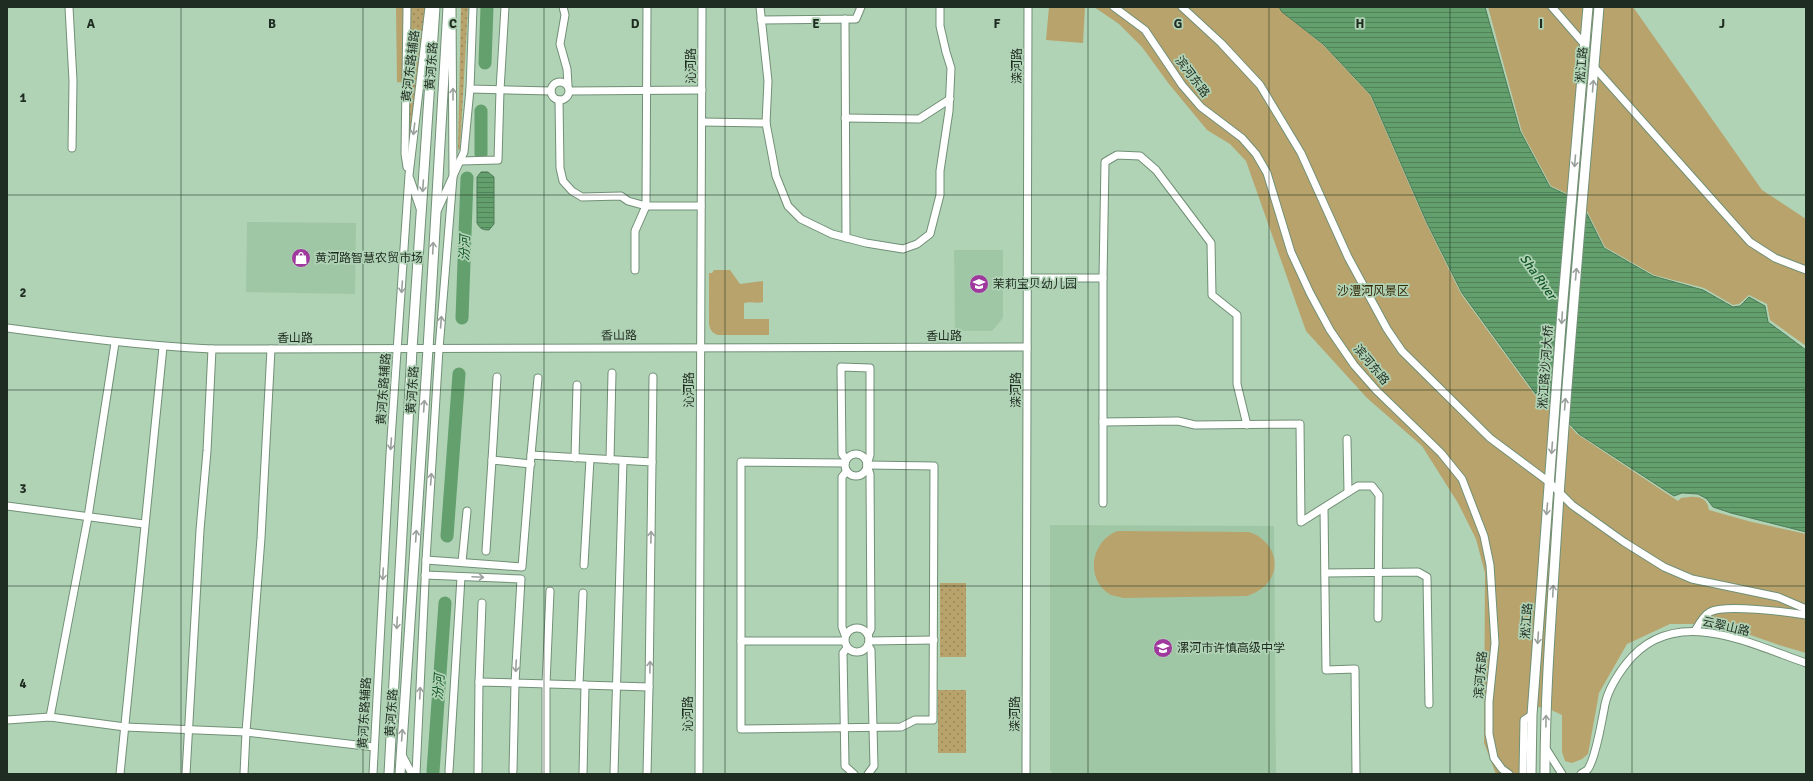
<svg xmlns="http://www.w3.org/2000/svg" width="1813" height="781" viewBox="0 0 1813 781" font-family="Signika,'Noto Sans SC',sans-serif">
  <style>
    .built { fill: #a0c7a5 }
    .grass { fill: url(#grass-dots) }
    .green { fill: #b9a36c }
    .water { fill: url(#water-rules); stroke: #4f7d57 }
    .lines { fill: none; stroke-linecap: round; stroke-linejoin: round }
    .river { stroke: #63a06e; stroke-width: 13 }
    .minor-casing { stroke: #719076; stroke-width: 9 }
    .major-casing { stroke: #719076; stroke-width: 11 }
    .minor { stroke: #fff; stroke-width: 7 }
    .major { stroke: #fff; stroke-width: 9 }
    .oneway { stroke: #9aa09b }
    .grid { fill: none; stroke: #1f2c21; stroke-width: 1; stroke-opacity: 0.55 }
    .labels { text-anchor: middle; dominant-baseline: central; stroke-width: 3.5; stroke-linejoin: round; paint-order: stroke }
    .street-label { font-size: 12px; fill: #1f2c21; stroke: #b0d2b5 }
    .poi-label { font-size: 12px; fill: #1f2c21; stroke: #b0d2b5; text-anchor: start }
    .park-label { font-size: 12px; fill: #372b0a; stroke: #b0d2b5 }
    .water-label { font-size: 13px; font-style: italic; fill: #135727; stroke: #b0d2b5 }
    .grid-label { font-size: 13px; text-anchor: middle; font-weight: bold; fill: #1f2c21; stroke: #b0d2b5; stroke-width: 3.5; stroke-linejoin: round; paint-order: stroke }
  </style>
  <defs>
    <pattern id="grass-dots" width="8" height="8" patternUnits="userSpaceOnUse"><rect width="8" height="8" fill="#b9a36c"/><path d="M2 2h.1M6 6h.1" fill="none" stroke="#968558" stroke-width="1.8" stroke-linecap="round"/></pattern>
    <pattern id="water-rules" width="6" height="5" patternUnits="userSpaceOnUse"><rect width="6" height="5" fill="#63a06e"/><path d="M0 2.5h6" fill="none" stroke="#51835a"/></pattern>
  </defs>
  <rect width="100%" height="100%" fill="#b0d2b5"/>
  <g class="built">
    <path d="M247,222L356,223L355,294L246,292Z"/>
    <path d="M954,250H1003V318L992,331H955Z"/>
    <path d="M1050,525L1274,526L1276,774H1053L1050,770Z"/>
  </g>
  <g class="grass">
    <path d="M411,7H427L411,148L409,146Z"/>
    <path d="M461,7H468L460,149L458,150Z"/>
    <rect x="940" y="583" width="26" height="74"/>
    <rect x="938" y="690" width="28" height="63"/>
  </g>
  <g class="green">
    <path d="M396,7H405L404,83L397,82Z"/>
    <path d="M1049,7H1085L1083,43L1046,40Z"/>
    <path d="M1094,7H1279L1282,12L1323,45L1370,95L1426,223L1461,294L1537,398L1551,406L1577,434L1678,501L1681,498C1693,496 1707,494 1709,510L1748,521L1806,534V653L1779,645L1719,624H1670L1627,644L1599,693L1588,754L1582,759L1572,763L1565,761L1562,752V715L1549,709L1527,705V770L1525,774H1496L1484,743L1485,573L1476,539L1458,503L1422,446L1367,398L1306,331L1246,161L1230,144L1207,130L1169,84L1142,47L1119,24Z"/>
    <path d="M1488,7H1633L1762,190L1806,219V346L1770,320L1767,304L1749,295L1739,304L1733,305L1704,288L1654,275L1605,247L1587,211L1568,194L1551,186L1522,132Z"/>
    <path d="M714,270H730L740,284L763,281V302C756,304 751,301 744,303V319H769V335H718C712,333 710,330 709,324V273H712Z"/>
    <path d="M1118,531L1249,532C1275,540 1285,572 1261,589C1257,592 1252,594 1247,596L1123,598C1120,597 1115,596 1111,595C1084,580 1091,540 1118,531Z"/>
  </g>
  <g class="water">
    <path d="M1279,7H1485L1520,131L1550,187L1567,195L1587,214L1604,248L1653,276L1703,290L1733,307L1740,306L1749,297L1765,306L1768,322L1806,350V532L1731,513L1713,507L1707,499L1698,494L1682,493L1674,496L1579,434L1551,404L1538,397L1462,293L1427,223L1371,95L1323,44L1282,12Z"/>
    <path d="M481,172H488L494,177V224L489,230C483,230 480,229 477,223V177Z"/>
  </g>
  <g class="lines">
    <g class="river">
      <path d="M485,63L487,7"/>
      <path d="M481,154V111"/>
      <path d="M462,318L467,178"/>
      <path d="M447,536L459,374"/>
      <path d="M433,772L445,603"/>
    </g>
    <g class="minor-casing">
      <g id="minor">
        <path d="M69,7L73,81L72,148"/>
        <path d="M407,7L405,154L407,167"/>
        <path d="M563,7L565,15L560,44L567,69L568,85"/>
        <path d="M760,7L768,81L766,123L776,176L788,206L801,219L832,234L866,243L903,249L917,244L930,234L940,195V171L949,111L951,68L946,52L940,26V7"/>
        <path d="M1114,7L1145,30L1182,85L1201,107L1242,138L1256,154L1267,173L1291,252L1310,293L1330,330L1354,365L1376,390L1441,453L1462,479L1484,536L1490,565L1495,643L1489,702V734L1494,758L1502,769L1509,774"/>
        <path d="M1182,7L1221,43L1260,85L1301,153L1348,257L1387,329L1402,351L1490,438L1549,482L1572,505L1624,542L1664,567L1692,579L1778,597L1806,609"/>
        <path d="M1552,7L1585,45"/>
        <path d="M845,19L846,238"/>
        <path d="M761,20L856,19L861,7"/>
        <path d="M1594,67L1750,242L1775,258L1806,270"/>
        <circle cx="560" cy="91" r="9"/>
        <path d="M470,89L551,91"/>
        <path d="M570,91L702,90"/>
        <path d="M559,100L560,168L563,181L572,191L582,197L621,196L628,201L646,206H701"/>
        <path d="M845,118L919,119L950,99"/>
        <path d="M702,122L766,123"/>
        <path d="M460,161L498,160L500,90L505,7"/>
        <path d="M410,179L421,211"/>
        <path d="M438,209L464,152L470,89L473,7"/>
        <path d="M635,270V231L646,206L647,7"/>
        <path d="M1028,278H1103V422L1178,421L1195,425L1300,424L1301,522L1358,486H1372L1379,495L1378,618"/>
        <path d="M1103,278L1105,162L1117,155L1140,156L1156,170L1211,243L1212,295L1237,315V384L1247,425"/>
        <path d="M7,328C75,337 143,346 212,349L1027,347"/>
        <path d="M1103,422V503"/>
        <path d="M1347,439L1348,492"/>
        <circle cx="856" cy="465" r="11"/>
        <path d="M531,455L538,378"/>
        <path d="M575,458L577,385"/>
        <path d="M846,459L842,454L841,367L870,368V455L867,465L870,474L871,629L868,635"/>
        <path d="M492,460L497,377"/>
        <path d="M610,460L612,373"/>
        <path d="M652,462L653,377"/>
        <path d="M845,463L741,462V729L901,727L915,720H933L934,466L867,465"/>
        <path d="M7,506L144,524"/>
        <path d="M1324,508L1326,670L1355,669L1356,774"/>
        <path d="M486,551L492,460L531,464"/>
        <path d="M462,562L467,511"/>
        <path d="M584,565L590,459"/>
        <path d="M1325,573L1418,572L1427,577L1429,704"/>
        <path d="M425,575L521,579L515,683L649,687L652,462L531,455L522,567L426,560"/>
        <circle cx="857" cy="640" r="12"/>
        <path d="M1695,631C1699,624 1703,616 1710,612C1724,604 1788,612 1806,615"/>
        <path d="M845,635L842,627V477L846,472"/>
        <path d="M741,641H844"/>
        <path d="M869,641L934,640"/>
        <path d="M847,648L843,653L845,766L854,774"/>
        <path d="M479,682L482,603"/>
        <path d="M579,684L583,593"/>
        <path d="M50,717L88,517L115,343"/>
        <path d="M7,720L50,717L125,727L246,732L374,747"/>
        <path d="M1545,747L1562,774"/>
        <path d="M402,755L412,774"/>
        <path d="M449,771L461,577"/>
        <path d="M478,773L479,682L515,683L513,771"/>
        <path d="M546,773V684L550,591"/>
        <path d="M614,773L623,461"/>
        <path d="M120,774L163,347"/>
        <path d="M186,774L200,530L207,451L212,349"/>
        <path d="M244,774L246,732L261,538L271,349"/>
        <path d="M373,774L390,454L409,175L429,7"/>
        <path d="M416,774L426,560L439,349L453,177L452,7"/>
        <path d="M583,774L585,685"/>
        <path d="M647,774L649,687"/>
        <path d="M699,774L702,7"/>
        <path d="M868,774L874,766L871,650L868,645"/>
        <path d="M1026,774L1028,7"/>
        <path d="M1523,774L1524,720L1532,715"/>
        <path d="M1581,774C1583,772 1587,771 1588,769C1596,757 1601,724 1604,710C1606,693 1616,677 1626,664C1673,603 1748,643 1806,663"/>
      </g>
    </g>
    <g class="major-casing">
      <g id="major">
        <path d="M389,774L412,349L435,7"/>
        <path d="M400,774L428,349L448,7"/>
        <path d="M1531,774L1532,715L1562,311L1588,7"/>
        <path d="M1545,774C1545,697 1551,620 1556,542C1567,364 1584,185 1599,7"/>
      </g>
    </g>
    <use href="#minor" class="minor"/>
    <use href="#major" class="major"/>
  </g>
  <defs><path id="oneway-shaft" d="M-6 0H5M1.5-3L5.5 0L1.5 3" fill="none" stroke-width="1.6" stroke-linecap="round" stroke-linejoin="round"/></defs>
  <g class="oneway">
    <use href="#oneway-shaft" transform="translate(1593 86) rotate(-85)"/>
    <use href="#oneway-shaft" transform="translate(453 94) rotate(-90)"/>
    <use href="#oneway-shaft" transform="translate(414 129) rotate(97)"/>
    <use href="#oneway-shaft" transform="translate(1575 161) rotate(95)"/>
    <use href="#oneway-shaft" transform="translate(423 186) rotate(94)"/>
    <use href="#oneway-shaft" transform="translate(433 248) rotate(-87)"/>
    <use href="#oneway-shaft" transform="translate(1576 274) rotate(-85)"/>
    <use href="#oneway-shaft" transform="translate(402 287) rotate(94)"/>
    <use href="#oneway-shaft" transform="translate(1562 318) rotate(94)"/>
    <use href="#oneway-shaft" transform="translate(441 322) rotate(-86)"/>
    <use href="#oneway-shaft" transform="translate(1565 404) rotate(-86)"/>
    <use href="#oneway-shaft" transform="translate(424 406) rotate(-86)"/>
    <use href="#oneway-shaft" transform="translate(391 444) rotate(94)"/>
    <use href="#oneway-shaft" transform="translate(1552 448) rotate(94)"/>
    <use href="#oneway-shaft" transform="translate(431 479) rotate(-86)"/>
    <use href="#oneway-shaft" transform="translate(1547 509) rotate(95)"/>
    <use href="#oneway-shaft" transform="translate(416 536) rotate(-86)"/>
    <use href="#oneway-shaft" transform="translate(651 537) rotate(-89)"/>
    <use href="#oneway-shaft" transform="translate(383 574) rotate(93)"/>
    <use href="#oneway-shaft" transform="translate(478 577) rotate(3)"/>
    <use href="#oneway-shaft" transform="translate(1553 591) rotate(-87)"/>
    <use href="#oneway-shaft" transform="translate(397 623) rotate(93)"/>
    <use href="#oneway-shaft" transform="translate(1538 638) rotate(94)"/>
    <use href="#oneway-shaft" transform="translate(516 666) rotate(93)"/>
    <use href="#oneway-shaft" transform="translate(650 667) rotate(-89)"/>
    <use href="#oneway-shaft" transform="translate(420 693) rotate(-87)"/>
    <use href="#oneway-shaft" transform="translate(1546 721) rotate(-89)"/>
    <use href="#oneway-shaft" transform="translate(402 735) rotate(-86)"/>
  </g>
  <path class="grid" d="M181,7V774M363,7V774M544,7V774M725,7V774M906,7V774M1088,7V774M1269,7V774M1450,7V774M1632,7V774M7,195H1806M7,390H1806M7,586H1806"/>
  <defs>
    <g id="shop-disc" transform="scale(1)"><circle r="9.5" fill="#9f399d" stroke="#b0d2b5"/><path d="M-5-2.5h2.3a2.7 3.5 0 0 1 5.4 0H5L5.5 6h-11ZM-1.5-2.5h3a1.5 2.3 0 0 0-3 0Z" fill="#fff"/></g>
    <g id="school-disc" transform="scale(1)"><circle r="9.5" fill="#9f399d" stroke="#b0d2b5"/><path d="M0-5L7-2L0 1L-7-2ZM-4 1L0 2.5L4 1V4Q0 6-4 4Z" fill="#fff"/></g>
  </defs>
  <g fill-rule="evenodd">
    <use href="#shop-disc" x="301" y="258"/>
    <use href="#school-disc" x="979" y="284"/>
    <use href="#school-disc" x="1163" y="648"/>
  </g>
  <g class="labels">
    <g class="street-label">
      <text transform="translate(1582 65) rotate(-85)">淞江路</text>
      <text transform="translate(411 66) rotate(-83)">黄河东路辅路</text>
      <text transform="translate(432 66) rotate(-86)">黄河东路</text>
      <text transform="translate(691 66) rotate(-90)">沁河路</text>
      <text transform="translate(1017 66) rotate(-90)">滦河路</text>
      <text transform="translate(1192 77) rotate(53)">滨河东路</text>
      <text transform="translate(619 336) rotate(-1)">香山路</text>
      <text x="944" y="336">香山路</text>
      <text x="295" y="338">香山路</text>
      <text transform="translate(1371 365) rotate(50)">滨河东路</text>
      <text transform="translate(1546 367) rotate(-86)">淞江路沙河大桥</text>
      <text transform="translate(384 389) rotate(-86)">黄河东路辅路</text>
      <text transform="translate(413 390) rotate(-86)">黄河东路</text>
      <text transform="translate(689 390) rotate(-90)">沁河路</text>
      <text transform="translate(1016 390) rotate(-90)">滦河路</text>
      <text transform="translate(1527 621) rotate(-86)">淞江路</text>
      <text transform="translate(1726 627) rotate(13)">云翠山路</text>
      <text transform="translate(1481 675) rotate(-85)">滨河东路</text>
      <text transform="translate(365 713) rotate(-87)">黄河东路辅路</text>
      <text transform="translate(392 713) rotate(-86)">黄河东路</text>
      <text transform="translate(688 714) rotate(-90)">沁河路</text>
      <text transform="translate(1015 714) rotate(-90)">滦河路</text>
    </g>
    <g class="poi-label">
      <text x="315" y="258">黄河路智慧农贸市场</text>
      <text x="993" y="284">茉莉宝贝幼儿园</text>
      <text x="1177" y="648">漯河市许慎高级中学</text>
    </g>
    <g class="park-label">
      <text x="1373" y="291">沙澧河风景区</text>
    </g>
    <g class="water-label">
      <text transform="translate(465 248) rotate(-88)">汾河</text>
      <text transform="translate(1538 277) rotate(54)">Sha River</text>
      <text transform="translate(439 687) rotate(-86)">汾河</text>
    </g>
  </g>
  <g class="grid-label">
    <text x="91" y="28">A</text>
    <text x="272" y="28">B</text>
    <text x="453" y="28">C</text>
    <text x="635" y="28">D</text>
    <text x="816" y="28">E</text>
    <text x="997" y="28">F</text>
    <text x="1178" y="28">G</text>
    <text x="1360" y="28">H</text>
    <text x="1541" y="28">I</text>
    <text x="1722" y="28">J</text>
    <text x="23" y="102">1</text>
    <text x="23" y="297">2</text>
    <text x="23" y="493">3</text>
    <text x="23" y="688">4</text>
  </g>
  <rect width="1813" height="781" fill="none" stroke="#1f2c21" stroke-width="16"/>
</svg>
